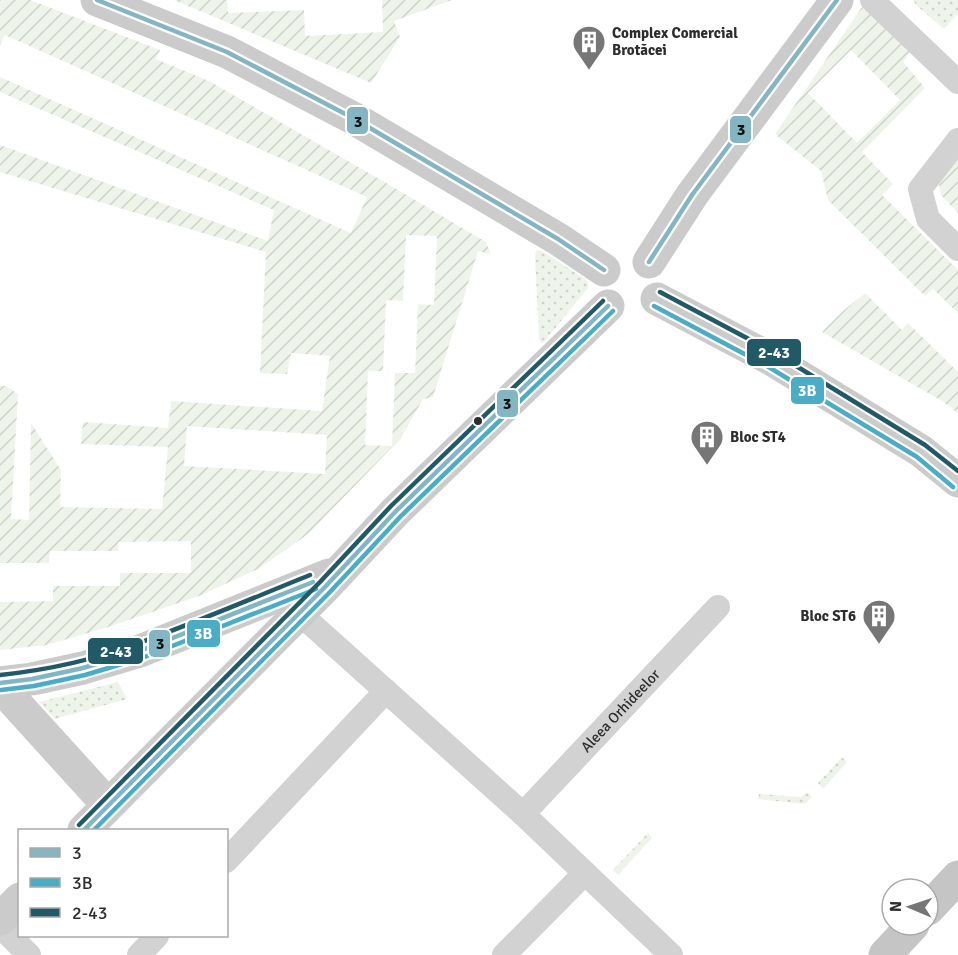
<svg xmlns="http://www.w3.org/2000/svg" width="958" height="955" viewBox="0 0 958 955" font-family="Signika,sans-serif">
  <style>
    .grass { fill: url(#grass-dots) }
    .garden { fill: url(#garden-furrows); fill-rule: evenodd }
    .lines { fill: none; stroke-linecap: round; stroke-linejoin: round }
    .street { stroke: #d2d2d2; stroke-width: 24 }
    .secondary { stroke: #cbcbcb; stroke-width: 33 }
    .primary { stroke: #c5c5c5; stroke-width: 33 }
    .bus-1-casing { stroke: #fff; stroke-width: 9 }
    .bus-2-casing { stroke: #fff; stroke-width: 9 }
    .bus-3-casing { stroke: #fff; stroke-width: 9 }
    .bus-1 { stroke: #83b5c2; stroke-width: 4.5 }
    .bus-2 { stroke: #4bacc6; stroke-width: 4.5 }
    .bus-3 { stroke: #215967; stroke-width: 4.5 }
    .bus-dot { fill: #2d2d2d; stroke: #fff; stroke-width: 2 }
    .labels { text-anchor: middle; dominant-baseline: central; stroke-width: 6; stroke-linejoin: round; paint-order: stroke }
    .poi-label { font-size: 15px; font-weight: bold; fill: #2d2d2d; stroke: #fff; text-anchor: start }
    .street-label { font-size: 15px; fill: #2d2d2d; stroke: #fff }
    .line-badge { stroke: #fff; stroke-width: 2 }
    .badge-label { font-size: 16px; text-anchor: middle; font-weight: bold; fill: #fff }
    .pale-badge-label { font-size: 16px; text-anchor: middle; font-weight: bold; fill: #111 }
  </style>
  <defs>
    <pattern id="grass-dots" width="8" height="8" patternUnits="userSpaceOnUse" patternTransform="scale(1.5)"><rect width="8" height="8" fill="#eff4eb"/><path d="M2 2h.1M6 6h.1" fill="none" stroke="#cdd2ca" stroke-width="1.8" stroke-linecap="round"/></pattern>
    <pattern id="garden-furrows" width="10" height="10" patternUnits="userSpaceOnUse" patternTransform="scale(1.5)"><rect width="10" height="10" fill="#eff4eb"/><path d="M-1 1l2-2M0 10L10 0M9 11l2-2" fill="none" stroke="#cdd2ca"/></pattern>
  </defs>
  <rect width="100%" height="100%" fill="#fff"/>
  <g class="grass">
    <path d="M913,0H958V14L944,29L916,5Z"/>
    <path d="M540,250L584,278L588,282V288L544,342L541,343L539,340L535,256L536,251Z"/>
    <path d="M118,682L127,699L55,719L39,702Z"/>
    <path d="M842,757L847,762L823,789L818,783Z"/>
    <path d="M807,792L812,797L805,804L758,799L759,794L801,797Z"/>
    <path d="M648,833L652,838L618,875L613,870Z"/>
  </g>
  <g class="garden">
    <path d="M0,0H30L160,50L156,59L209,81L393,187L486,242L491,254L478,251L433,397L423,399L401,438L308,534L260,568L199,596L108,627L47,645L0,650V602L53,601V586H120V573H191V541L118,542V551H50L49,563H0V386H6L18,394L11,519L29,520L31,423L61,470L60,507L162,509L168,447L81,444L83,422L168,428L171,401L322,411L330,356L291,353L287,374L260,373L266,252L0,172V145L268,241L274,210L0,92V77L351,233L367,197L5,35L0,45ZM406,235L437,236L434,305L418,304L415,373H395L392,446L365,445L368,371H383L386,300L403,301ZM187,426L327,435L325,474L184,466Z"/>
    <path d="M174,0H227L228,13L304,10L305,36L383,32L382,0H452L394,21L400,37L371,83Z"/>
    <path d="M862,7L913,47L903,62L925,88L862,152L893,184L882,195L958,270V313L933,289L925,296L828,200L821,171L775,134ZM851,50L900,100L857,143L808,93Z"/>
    <path d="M958,159V213L941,195L939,184Z"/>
    <path d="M865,293L902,330L908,323L958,372V413L942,401L822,332L843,311Z"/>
  </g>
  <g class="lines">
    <g class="street">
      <path d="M872,0L958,82"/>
      <path d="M958,140L920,189L928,219L958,249"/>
      <path d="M299,613L523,814L671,955"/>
      <path id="s1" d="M523,814L718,607"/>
      <path d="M226,861L386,691"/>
      <path d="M0,926L29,955"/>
      <path d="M139,955L157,936"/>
      <path d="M504,955L585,873"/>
    </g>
    <g class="secondary">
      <path d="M97,0L227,52L353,118L558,239L604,270"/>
      <path d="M649,262L692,195L837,0"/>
      <path d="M657,299L771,359L921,451L958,481"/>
      <path d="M0,683L32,679L83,668L140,651L329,575"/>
      <path d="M0,686L108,805"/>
      <path d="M84,830L325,587L396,511L608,306"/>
      <path d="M0,919L20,899"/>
    </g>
    <g class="primary">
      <path d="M928,909L958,877"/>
      <path d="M885,955L913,925"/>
    </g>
    <g class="bus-1-casing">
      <g id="bus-1">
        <path d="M97,0L227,52L353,118L558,239L604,270"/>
        <path d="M649,262L692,195L837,0"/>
        <path d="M0,683L32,679L83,668L140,651L313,582"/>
        <path d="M84,830L325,587L396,511L608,306"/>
      </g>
    </g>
    <g class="bus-2-casing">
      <g id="bus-2">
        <path d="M654,306L767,366L917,457L953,487"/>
        <path d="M1,690L34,686L85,675L142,658L316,589"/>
        <path d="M94,830L330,592L401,516L613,311"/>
      </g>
    </g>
    <g class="bus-3-casing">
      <g id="bus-3">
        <path d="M660,292L775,353L925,445L958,471"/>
        <path d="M0,675C47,670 94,660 139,643C197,622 253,598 310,575"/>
        <path d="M79,825L320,582L391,506L603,301"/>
      </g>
    </g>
    <use href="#bus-1" class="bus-1"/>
    <use href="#bus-2" class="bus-2"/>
    <use href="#bus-3" class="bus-3"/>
  </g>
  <defs>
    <g id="building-pin" transform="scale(1.725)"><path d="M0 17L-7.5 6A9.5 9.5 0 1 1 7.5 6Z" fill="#767676" stroke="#fff"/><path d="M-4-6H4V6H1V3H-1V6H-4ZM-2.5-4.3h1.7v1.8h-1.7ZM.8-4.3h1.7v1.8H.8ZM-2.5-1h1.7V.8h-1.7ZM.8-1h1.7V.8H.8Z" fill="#fff"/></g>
  </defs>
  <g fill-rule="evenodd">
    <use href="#building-pin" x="589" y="42"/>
    <use href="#building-pin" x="707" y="437"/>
    <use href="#building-pin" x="879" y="616"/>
  </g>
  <circle class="bus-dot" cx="478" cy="421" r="5"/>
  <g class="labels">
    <g class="poi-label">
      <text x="612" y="33">Complex Comercial<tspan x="612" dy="17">Brotăcei</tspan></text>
      <text x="730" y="437">Bloc ST4</text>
      <text x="856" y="616" text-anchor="end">Bloc ST6</text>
    </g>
    <g class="street-label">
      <text stroke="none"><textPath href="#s1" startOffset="142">Aleea Orhideelor</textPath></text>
    </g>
  </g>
  <g class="line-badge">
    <rect x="346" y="106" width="23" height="29" rx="6" fill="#83b5c2"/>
    <rect x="729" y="115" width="23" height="29" rx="6" fill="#83b5c2"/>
    <rect x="746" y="338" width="56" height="29" rx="6" fill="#215967"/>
    <rect x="790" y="376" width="35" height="29" rx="6" fill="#4bacc6"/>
    <rect x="496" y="389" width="23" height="29" rx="6" fill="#83b5c2"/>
    <rect x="186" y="619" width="35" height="29" rx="6" fill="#4bacc6"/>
    <rect x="148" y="629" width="23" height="29" rx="6" fill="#83b5c2"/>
    <rect x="87" y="637" width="57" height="28" rx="6" fill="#215967"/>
  </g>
  <g class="badge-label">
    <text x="774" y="358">2-43</text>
    <text x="807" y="396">3B</text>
    <text x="203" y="639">3B</text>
    <text x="116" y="657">2-43</text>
  </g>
  <g class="pale-badge-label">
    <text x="358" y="127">3</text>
    <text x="741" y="135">3</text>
    <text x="507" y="409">3</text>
    <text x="160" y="649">3</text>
  </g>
  <rect x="18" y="829" width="210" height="108" fill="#ffffff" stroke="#ababab" stroke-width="1.5"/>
  <rect x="30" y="848" width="30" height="9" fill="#83b5c2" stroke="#ababab" stroke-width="1.5"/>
  <text x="72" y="859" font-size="18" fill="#2d2d2d">3</text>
  <rect x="30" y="878" width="30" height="9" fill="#4bacc6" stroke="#ababab" stroke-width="1.5"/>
  <text x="72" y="889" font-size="18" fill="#2d2d2d">3B</text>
  <rect x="30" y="908" width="30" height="9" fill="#215967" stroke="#ababab" stroke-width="1.5"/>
  <text x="72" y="919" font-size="18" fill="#2d2d2d">2-43</text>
  <g transform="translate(910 907) rotate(272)"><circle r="28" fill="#ffffff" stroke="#ababab" stroke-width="1.5"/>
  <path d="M0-4.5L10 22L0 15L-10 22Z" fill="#767676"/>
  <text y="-9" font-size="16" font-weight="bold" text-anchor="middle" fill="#2d2d2d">N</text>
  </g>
</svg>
